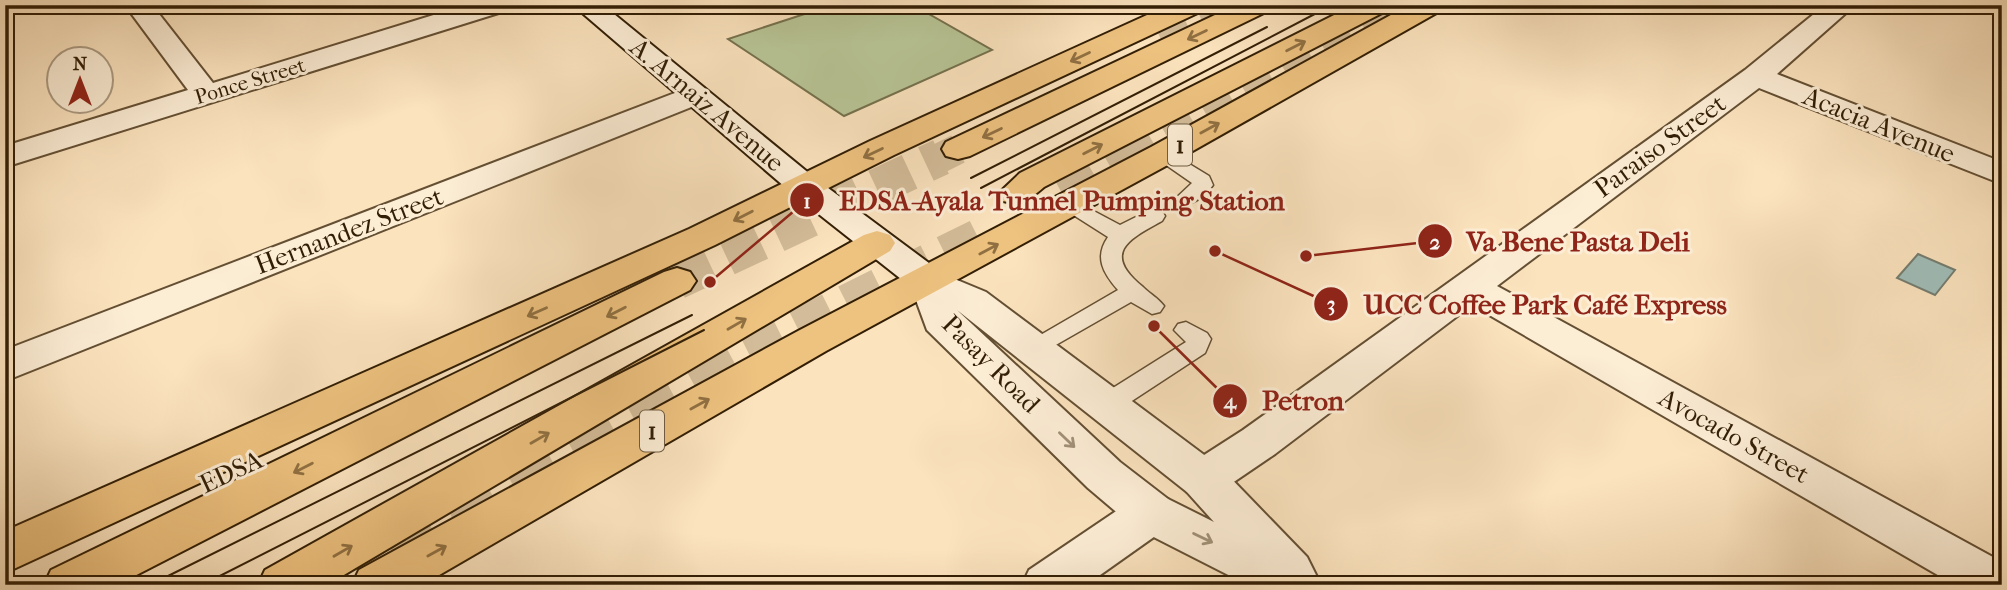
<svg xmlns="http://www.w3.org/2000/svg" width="2007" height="590" viewBox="0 0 2007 590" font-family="'IM FELL French Canon',serif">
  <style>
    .green { fill: #b8c596; stroke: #75724e; stroke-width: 2 }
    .water { fill: #a0bdb8; stroke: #747d70; stroke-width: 2 }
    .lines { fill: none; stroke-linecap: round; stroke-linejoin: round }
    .trunk-tunnel-far2 { stroke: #d3bc99; stroke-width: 30; stroke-dasharray: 30 15; stroke-linecap: butt }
    .trunk-tunnel-far1 { stroke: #d3bc99; stroke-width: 37; stroke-dasharray: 37 18; stroke-linecap: butt }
    .trunk-tunnel { stroke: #d3bc99; stroke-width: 46; stroke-dasharray: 46 23; stroke-linecap: butt }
    .service-casing { stroke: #644f33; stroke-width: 3 }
    .minor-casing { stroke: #644f33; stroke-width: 4 }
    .tertiary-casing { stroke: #644f33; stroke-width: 4 }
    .secondary-casing { stroke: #321e05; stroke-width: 4 }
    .trunk-casing { stroke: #321e05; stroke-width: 4 }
    .service { fill: #fcedd5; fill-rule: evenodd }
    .minor { fill: #fcedd5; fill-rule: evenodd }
    .tertiary { fill: #fcedd5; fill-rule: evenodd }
    .secondary { fill: #fcedd5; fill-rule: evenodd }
    .trunk { fill: #eec27f; fill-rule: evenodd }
    .tram { stroke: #321e05; stroke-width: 2 }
    .oneway { stroke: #907042 }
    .oneway2 { stroke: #a19077 }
    .labels { text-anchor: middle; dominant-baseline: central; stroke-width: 6; stroke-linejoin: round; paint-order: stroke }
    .far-street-label { font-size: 21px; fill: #321e05; stroke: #fcedd5 }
    .shield { fill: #fcedd5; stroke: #6f5c43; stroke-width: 2 }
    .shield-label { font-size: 24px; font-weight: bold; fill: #321e05 }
    .street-label { font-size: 26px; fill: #321e05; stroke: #fcedd5 }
    .leader { fill: none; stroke: #8f2418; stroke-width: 2.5 }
    .callout-dot { fill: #8f2418; stroke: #fcedd5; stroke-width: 2.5 }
    .mark-label { font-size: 21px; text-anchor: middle; font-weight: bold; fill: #fff }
    .callout-label { font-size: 28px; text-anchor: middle; font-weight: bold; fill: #8f2418; stroke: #fcedd5; stroke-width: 6; stroke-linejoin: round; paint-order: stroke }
  </style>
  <rect width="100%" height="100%" fill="#fbe3be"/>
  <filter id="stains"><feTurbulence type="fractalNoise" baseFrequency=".00286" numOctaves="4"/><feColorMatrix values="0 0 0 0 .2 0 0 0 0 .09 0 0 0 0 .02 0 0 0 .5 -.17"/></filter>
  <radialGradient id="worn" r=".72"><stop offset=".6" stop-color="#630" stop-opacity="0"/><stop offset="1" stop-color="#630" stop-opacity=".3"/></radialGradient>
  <path class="green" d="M832,5H913L992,50L844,116L728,39Z"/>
  <path class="water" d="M1918,254L1955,270L1935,295L1897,278Z"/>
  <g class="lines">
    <g class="trunk-tunnel-far2">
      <path d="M1157,31L1211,5"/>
      <path d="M938,159L958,149"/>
      <path d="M1128,159L1403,5"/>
    </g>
    <g class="trunk-tunnel-far1">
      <path d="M1063,195L1131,157"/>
      <path d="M677,281L941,157"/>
      <path d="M748,352L993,230"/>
    </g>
    <path class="trunk-tunnel" d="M389,546L752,351"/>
    <g class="service-casing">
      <g id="service">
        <path d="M1163,148L1209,176L1213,185C1205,196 1192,207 1178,203L1175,199L1192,183L1156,158L1153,154L1156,150Z"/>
        <path d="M1071,199L1120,225L1148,211H1162L1165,216L1162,221C1129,239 1101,253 1143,287C1150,294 1158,298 1164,306L1160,312L1152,314L1131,302L1033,358L1025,356L1021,350L1025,344L1118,290C1103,273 1094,257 1108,237L1064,209L1061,205Z"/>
        <path d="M1186,322L1207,333L1211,339L1205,353L1115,412L1106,414L1097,412L1093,405L1097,398L1186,342L1174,330L1178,324Z"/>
      </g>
    </g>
    <g class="minor-casing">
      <g id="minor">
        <path d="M125,5H152L213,83L466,5H508L505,11L5,167V146L188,90Z"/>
        <path d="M1825,5H1855L1777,74L2002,162V184L1759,88L1497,286L2002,562V585H1955L1472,305L1275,454L1219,492L1203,497L1187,492L1180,479L1187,466L1243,430L1745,70Z"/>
        <path d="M693,86L704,88L708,95L704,102L5,381V350Z"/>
        <path d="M1151,494L1168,499L1175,513L1168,527L1086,585H1022L1029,570L1134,499Z"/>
      </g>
    </g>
    <g class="tertiary-casing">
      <path id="tertiary" d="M928,268L986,292L1219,466L1307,557L1321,585H1248L1134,527L1088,488L927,330L909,281L915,272ZM957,310L1187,492L1214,522L1168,499L1120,462Z"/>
    </g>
    <g class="secondary-casing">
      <path id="secondary" d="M573,5H603L816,179L941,272L947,281L941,290L928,294L915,290L792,193Z"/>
    </g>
    <g class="trunk-casing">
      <g id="trunk">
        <path d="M1169,5H1205L1202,11L894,155L715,245L5,573V531L689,229L870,141Z"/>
        <path d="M1236,5H1271L1268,11L970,156L958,159L946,156L942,149L946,142Z"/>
        <path d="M1354,5H1389L1386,11L1044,187C1030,199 1022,206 1003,201L998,194L1020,173Z"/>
        <path d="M1409,5H1443L1440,11L1175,161L826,351L422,585H352L359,570L798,331L1151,147Z"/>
        <path d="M877,231L890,235L895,243L890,251L327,585H258L265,570L864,235Z"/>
        <path d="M677,268L690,272L696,281L690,290L117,585H44L51,570L664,272Z"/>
      </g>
    </g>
    <use href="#service" class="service"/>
    <use href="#minor" class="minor"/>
    <use href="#tertiary" class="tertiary"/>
    <use href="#secondary" class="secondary"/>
    <use href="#trunk" class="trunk"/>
    <g class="tram">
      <path d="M971,178L1267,27"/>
      <path d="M981,188L1332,5"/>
      <path d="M150,585L692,315"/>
      <path d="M202,585L704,330"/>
    </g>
  </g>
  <defs><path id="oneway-shaft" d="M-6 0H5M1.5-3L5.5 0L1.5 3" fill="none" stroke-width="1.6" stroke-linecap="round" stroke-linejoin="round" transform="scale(1.75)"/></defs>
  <g class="oneway">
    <use href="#oneway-shaft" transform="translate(1197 35) rotate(154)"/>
    <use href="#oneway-shaft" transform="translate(1296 46) rotate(-27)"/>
    <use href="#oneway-shaft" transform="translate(1080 57) rotate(155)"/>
    <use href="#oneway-shaft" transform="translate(1210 128) rotate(-29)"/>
    <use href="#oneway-shaft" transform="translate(992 133) rotate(154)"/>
    <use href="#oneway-shaft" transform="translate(1093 149) rotate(-27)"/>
    <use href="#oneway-shaft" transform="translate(873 153) rotate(154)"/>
    <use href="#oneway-shaft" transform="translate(743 216) rotate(153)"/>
    <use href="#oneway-shaft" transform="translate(989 249) rotate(-28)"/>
    <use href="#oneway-shaft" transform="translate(537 312) rotate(156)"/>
    <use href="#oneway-shaft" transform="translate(616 312) rotate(153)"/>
    <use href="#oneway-shaft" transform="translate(737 324) rotate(-30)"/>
    <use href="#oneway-shaft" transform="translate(700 404) rotate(-29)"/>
    <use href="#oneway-shaft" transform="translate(540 438) rotate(-30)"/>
    <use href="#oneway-shaft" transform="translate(303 468) rotate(153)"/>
    <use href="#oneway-shaft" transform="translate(343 551) rotate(-30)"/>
    <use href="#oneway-shaft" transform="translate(437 551) rotate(-29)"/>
  </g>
  <g class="oneway2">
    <use href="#oneway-shaft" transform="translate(1067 440) rotate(44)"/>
    <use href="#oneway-shaft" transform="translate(1203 538) rotate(26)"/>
  </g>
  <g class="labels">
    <g class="far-street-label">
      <text transform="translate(250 81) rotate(-17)">Ponce Street</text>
    </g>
    <g class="shield">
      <rect x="1168" y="124.5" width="24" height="41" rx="5"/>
      <rect x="640" y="410.5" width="24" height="41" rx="5"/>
    </g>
    <g class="shield-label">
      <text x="1180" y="145">1</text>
      <text x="652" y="431">1</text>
    </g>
    <g class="street-label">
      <text transform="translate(707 105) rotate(40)">A. Arnaiz Avenue</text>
      <text transform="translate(1879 125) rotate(22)">Acacia Avenue</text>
      <text transform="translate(1660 146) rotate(-36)">Paraiso Street</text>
      <text transform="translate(349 231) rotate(-21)">Hernandez Street</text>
      <text transform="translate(991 364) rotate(45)">Pasay Road</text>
      <text transform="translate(1734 436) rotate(29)">Avocado Street</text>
      <text transform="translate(231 472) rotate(-25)">EDSA</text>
    </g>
  </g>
  <path class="leader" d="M710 282L807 200M1306 256L1435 241M1215 251L1331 304M1154 326L1230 401"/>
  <g class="callout-dot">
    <circle cx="710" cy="282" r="7"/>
    <circle cx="1306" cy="256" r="7"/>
    <circle cx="1215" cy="251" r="7"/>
    <circle cx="1154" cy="326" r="7"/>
    <circle cx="807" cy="200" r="18"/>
    <circle cx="1435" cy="241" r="18"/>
    <circle cx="1331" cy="304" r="18"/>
    <circle cx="1230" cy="401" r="18"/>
  </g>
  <g class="mark-label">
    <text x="807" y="208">1</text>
    <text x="1435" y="249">2</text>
    <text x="1331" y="311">3</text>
    <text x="1230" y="408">4</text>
  </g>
  <g class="callout-label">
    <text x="1062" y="210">EDSA-Ayala Tunnel Pumping Station</text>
    <text x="1578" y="251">Va Bene Pasta Deli</text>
    <text x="1545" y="314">UCC Coffee Park Café Express</text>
    <text x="1303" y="410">Petron</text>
  </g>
  <rect width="2007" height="590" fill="none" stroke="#fbe3be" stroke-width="28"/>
  <rect x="7" y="7" width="1993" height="576" fill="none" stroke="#321e05" stroke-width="3.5"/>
  <rect x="14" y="14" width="1979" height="562" fill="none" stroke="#321e05" stroke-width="2"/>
  <g transform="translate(80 80)"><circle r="33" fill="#fcedd5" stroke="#ab9a82" stroke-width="2"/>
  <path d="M0-5L12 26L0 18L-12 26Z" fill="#8f2418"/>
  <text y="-10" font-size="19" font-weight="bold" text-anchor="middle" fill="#321e05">N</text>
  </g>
  <rect width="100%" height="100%" filter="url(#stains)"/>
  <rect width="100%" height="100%" fill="url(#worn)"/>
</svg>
